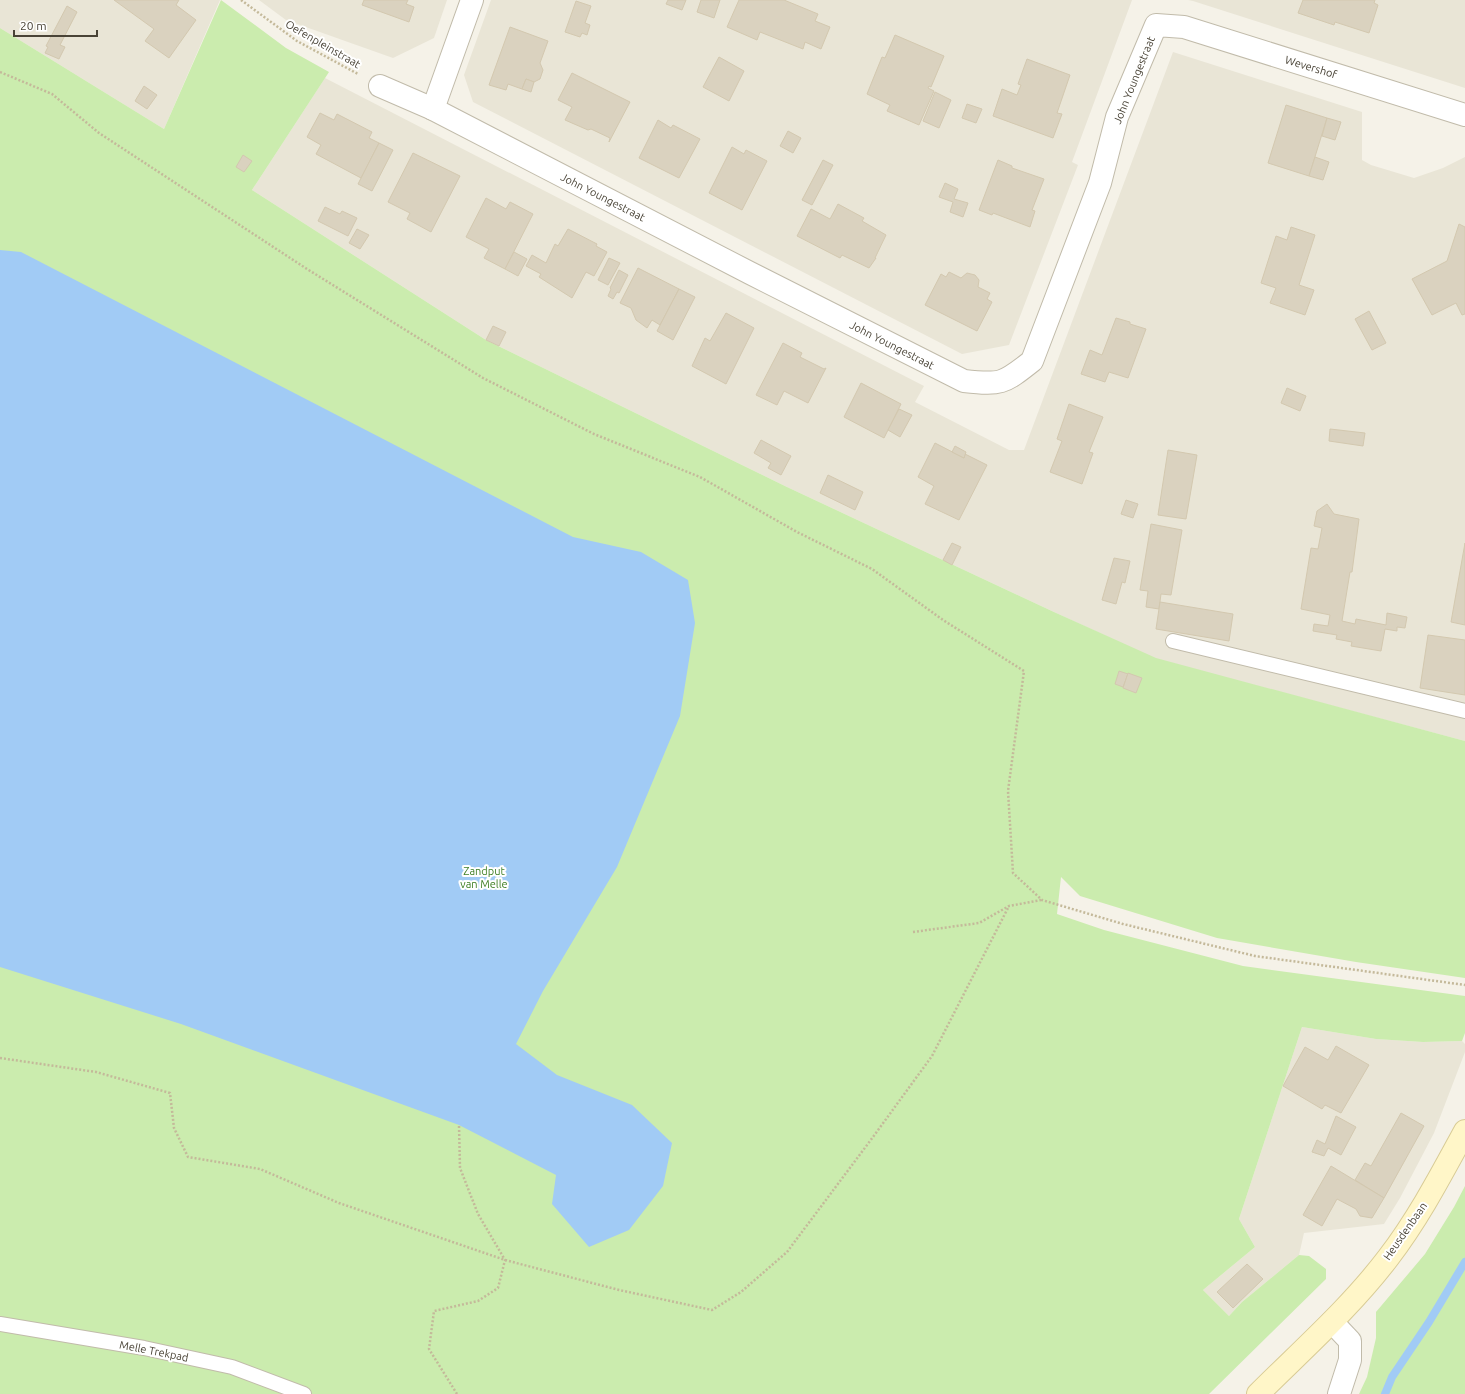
<svg xmlns="http://www.w3.org/2000/svg" width="1465" height="1394" viewBox="0 0 1465 1394" font-family="Ubuntu,sans-serif">
  <style>
    .residential { fill: #e9e5d6 }
    .green { fill: #cbecae }
    .water { fill: #a1cbf5 }
    .lines { fill: none; stroke-linecap: round; stroke-linejoin: round }
    .stream { stroke: #a1cbf5; stroke-width: 8 }
    .building { fill: #dad2bf; stroke: #d3c8af }
    .lane-casing { stroke: #c1bbaa; stroke-width: 16 }
    .street-casing { stroke: #c1bbaa; stroke-width: 24 }
    .secondary-casing { stroke: #d8cb95; stroke-width: 24 }
    .path { stroke: #c4b99a; stroke-width: 2.5; stroke-dasharray: 2 2; stroke-linecap: butt }
    .lane { stroke: #fff; stroke-width: 14 }
    .street { stroke: #fff; stroke-width: 22 }
    .secondary { stroke: #fff6c8; stroke-width: 22 }
    .labels { text-anchor: middle; dominant-baseline: central; stroke-width: 4; stroke-linejoin: round; paint-order: stroke }
    .street-label { font-size: 11px; fill: #494336; stroke: #fff }
    .park-label { font-size: 11px; fill: #3f7f25; stroke: #fff }
  </style>
  <rect width="100%" height="100%" fill="#f5f2e8"/>
  <g class="residential">
    <path d="M0,0H220L164,129L0,28Z"/>
    <path d="M259,0H447L434,38L393,58L286,20Z"/>
    <path d="M491,0H1132L1072,162L1078,165L1009,345L962,354L473,102L464,75Z"/>
    <path d="M1188,0H1465V88L1193,1Z"/>
    <path d="M1173,52L1362,112V160L1371,165L1414,178L1443,168L1465,157V741L1156,659L1054,612L787,487L486,340L252,190L325,78L924,386L915,402L1009,450H1024Z"/>
    <path d="M1302,1027L1376,1039L1423,1042L1462,1041L1465,1044V1052L1434,1133L1400,1198L1384,1224L1304,1233L1299,1255L1242,1302L1229,1316L1203,1290L1255,1247L1239,1219Z"/>
  </g>
  <g class="green">
    <path d="M221,0L286,48L329,72L252,190L486,340L787,487L1054,612L1156,658L1465,741V978L1356,962L1217,938L1080,896L1061,877L1057,914L1104,930L1243,966L1465,996V1033L1462,1041L1423,1042L1376,1039L1302,1027L1239,1219L1255,1247L1203,1290L1229,1316L1242,1302L1299,1255L1309,1256L1326,1269V1279L1209,1394H0V28L164,129Z"/>
    <path d="M1465,1186V1394H1359L1367,1377L1376,1338V1312L1425,1254L1454,1207Z"/>
  </g>
  <path class="water" d="M0,250L21,252L573,537L641,552L688,580L695,623L680,716L617,867L543,991L516,1044L557,1075L632,1105L672,1143L663,1186L629,1230L589,1247L552,1204L556,1175L459,1125L181,1024L0,967Z"/>
  <g class="lines">
    <path class="stream" d="M1385,1394L1392,1377L1429,1322L1465,1262"/>
  </g>
  <g class="building">
    <path d="M114,0H179L176,5L196,20L169,58L145,41L154,29Z"/>
    <path d="M364,0H408L406,4L414,7L409,22L362,5Z"/>
    <path d="M668,0H686L682,10L666,4Z"/>
    <path d="M701,0H720L714,18L697,12Z"/>
    <path d="M739,0H784L818,14L815,21L830,27L821,49L805,42L803,49L760,32L757,40L727,27Z"/>
    <path d="M1303,0H1375L1374,3L1378,5L1369,33L1335,22L1334,25L1298,13Z"/>
    <path d="M576,1L591,6L585,23L590,25L587,35L582,33L580,37L565,32Z"/>
    <path d="M67,6L77,12L60,45L65,47L59,59L45,53L48,47L46,46Z"/>
    <path d="M510,27L548,41L540,63L543,70L540,79L534,82L526,79L522,89L508,84L506,90L489,85Z"/>
    <path d="M895,35L944,56L931,87L929,86L928,88L934,91L919,125L887,111L890,105L867,94L882,57L885,58Z"/>
    <path d="M719,57L744,71L729,101L703,87Z"/>
    <path d="M1027,59L1070,75L1057,113L1062,114L1053,138L993,116L1002,89L1017,95L1021,85L1018,84Z"/>
    <path d="M572,73L630,102L609,142L610,138L591,129L588,130L565,120L572,107L558,100Z"/>
    <path d="M526,79L534,82L531,92L522,89Z"/>
    <path d="M144,86L157,95L147,109L135,101Z"/>
    <path d="M935,92L951,100L939,128L923,121Z"/>
    <path d="M967,104L982,109L976,123L962,118Z"/>
    <path d="M1286,105L1327,118L1309,176L1268,163Z"/>
    <path d="M320,113L334,120L337,114L372,132L369,138L379,143L361,178L316,154L321,145L307,137Z"/>
    <path d="M1327,118L1341,122L1335,140L1322,136Z"/>
    <path d="M658,120L671,128L673,125L700,139L679,178L639,158Z"/>
    <path d="M788,131L801,138L793,153L780,146Z"/>
    <path d="M379,143L393,150L372,191L358,184Z"/>
    <path d="M732,147L744,154L746,150L767,161L742,210L709,193Z"/>
    <path d="M413,153L460,176L431,232L407,219L410,213L388,202Z"/>
    <path d="M243,155L252,161L244,172L236,167Z"/>
    <path d="M1315,157L1329,162L1323,180L1309,176Z"/>
    <path d="M823,160L833,165L812,205L802,200Z"/>
    <path d="M998,160L1012,166V168L1044,179L1032,210L1035,211L1030,227L993,213L992,215L979,210Z"/>
    <path d="M945,183L958,189L954,199L968,203L963,217L950,212L953,202L939,197Z"/>
    <path d="M486,198L506,209L510,202L533,214L505,269L484,258L489,249L466,237Z"/>
    <path d="M838,204L864,218L862,221L886,235L875,258H876L869,268L842,255L840,258L797,236L811,209L830,219Z"/>
    <path d="M325,207L340,214L342,211L357,218L348,236L318,221Z"/>
    <path d="M1459,224L1465,227V314L1462,315L1456,303L1432,315L1412,279L1447,261Z"/>
    <path d="M1291,227L1315,235L1299,285L1314,290L1305,315L1270,303L1276,288L1261,283L1276,236L1287,240Z"/>
    <path d="M357,229L369,235L360,249L349,243Z"/>
    <path d="M568,229L597,244L596,246L607,252L594,276L586,272L572,298L539,277L541,274L526,266L532,255L546,263L555,244L558,246Z"/>
    <path d="M514,252L527,259L518,276L505,269Z"/>
    <path d="M609,258L620,263L608,285L598,280Z"/>
    <path d="M638,268L679,289L660,325L652,320L647,328L636,320L631,308L620,303Z"/>
    <path d="M619,270L628,275L619,293L617,292L613,299L608,296L611,289L610,288Z"/>
    <path d="M949,272L961,278L967,273L975,275L979,280L978,287L990,293L987,299L992,302L977,331L925,305L941,274L946,277Z"/>
    <path d="M679,289L695,297L673,340L657,331Z"/>
    <path d="M1369,311L1386,343L1372,350L1355,319Z"/>
    <path d="M726,313L754,328L726,384L692,366L705,338L710,341Z"/>
    <path d="M1116,318L1130,322V324L1146,329L1128,378L1109,372L1105,382L1081,374L1090,350L1102,355Z"/>
    <path d="M493,326L506,332L499,346L486,340Z"/>
    <path d="M783,343L802,353L800,357L824,369L826,368L808,403L784,391L777,405L756,395Z"/>
    <path d="M861,383L901,404L884,438L844,417Z"/>
    <path d="M1287,388L1306,396L1300,411L1281,403Z"/>
    <path d="M1069,404L1103,417L1089,452L1093,453L1082,484L1050,472L1062,441L1057,439Z"/>
    <path d="M899,409L912,415L900,437L888,430Z"/>
    <path d="M1330,429L1365,433L1363,446L1329,441Z"/>
    <path d="M761,440L791,456L781,475L768,468L771,463L754,453Z"/>
    <path d="M935,443L964,458L965,454L987,465L959,520L925,504L934,486L918,477Z"/>
    <path d="M955,446L966,452L964,458L952,452Z"/>
    <path d="M1168,450L1197,455L1186,519L1158,515Z"/>
    <path d="M828,475L863,492L855,510L820,493Z"/>
    <path d="M1126,500L1138,504L1133,518L1121,514Z"/>
    <path d="M1327,504L1334,514L1359,519L1352,572H1350L1342,621L1355,624L1356,619L1386,625L1387,613L1407,617L1405,628L1397,627V631L1385,629L1381,651L1351,646L1352,642L1336,639L1337,635L1313,631L1314,624L1328,626L1330,615L1301,609L1311,548L1318,549L1322,528L1314,526L1317,511Z"/>
    <path d="M1151,524L1182,530L1171,595L1161,594L1159,609L1146,607L1148,591L1140,590Z"/>
    <path d="M952,543L961,547L952,565L943,560Z"/>
    <path d="M1465,543V625L1451,622Z"/>
    <path d="M1114,558L1130,561L1125,583L1122,582L1116,604L1102,600Z"/>
    <path d="M1160,602L1233,614L1229,641L1156,629Z"/>
    <path d="M1428,635L1465,640V695L1420,688Z"/>
    <path d="M1119,671L1128,674L1123,687L1115,684Z"/>
    <path d="M1128,673L1142,678L1136,693L1123,688Z"/>
    <path d="M1336,1046L1369,1065L1341,1113L1325,1105L1322,1109L1283,1086L1305,1047L1328,1060Z"/>
    <path d="M1401,1113L1424,1126L1384,1198L1355,1180L1365,1163L1371,1166Z"/>
    <path d="M1336,1116L1356,1127L1341,1155L1328,1148L1324,1156L1312,1152L1317,1140L1325,1144Z"/>
    <path d="M1331,1166L1384,1198L1372,1218L1360,1216L1356,1209L1337,1199L1322,1226L1303,1215Z"/>
    <path d="M1247,1264L1263,1279L1233,1308L1217,1292Z"/>
  </g>
  <g class="lines">
    <g class="lane-casing">
      <g id="lane">
        <path d="M1173,641L1465,711"/>
        <path d="M0,1324L144,1348L232,1367L304,1394"/>
      </g>
    </g>
    <g class="street-casing">
      <g id="street">
        <path d="M380,86L433,109L750,273L964,381C1001,385 1003,384 1032,361L1100,183L1117,117L1156,25L1184,27L1465,115"/>
        <path d="M433,109L472,0"/>
        <path d="M1332,1322L1350,1341V1360L1339,1394"/>
      </g>
    </g>
    <g class="secondary-casing">
      <path id="secondary" d="M1258,1394C1302,1350 1350,1308 1388,1258C1418,1219 1441,1175 1465,1131"/>
    </g>
    <g class="path">
      <path d="M241,0L297,41L358,74"/>
      <path d="M0,72L52,94L99,133L307,269L483,378L594,434L700,477L797,532L872,569L943,620L1024,671L1008,791L1013,873L1042,900L1123,924L1255,956L1465,985"/>
      <path d="M913,932L979,923L1009,906L1041,900"/>
      <path d="M0,1058L96,1072L170,1093L174,1128L188,1157L260,1169L339,1203L505,1260L619,1290L712,1310L741,1292L787,1252L873,1137L932,1056L1009,906"/>
      <path d="M457,1394L429,1349L434,1311L478,1301L498,1288L505,1260L478,1214L460,1168L459,1125"/>
    </g>
    <use href="#lane" class="lane"/>
    <use href="#street" class="street"/>
    <use href="#secondary" class="secondary"/>
  </g>
  <g class="labels">
    <g class="street-label">
      <text transform="translate(323 44) rotate(30)">Oefenpleinstraat</text>
      <text transform="translate(1311 67) rotate(17)">Wevershof</text>
      <text transform="translate(1134 80) rotate(-68)">John Youngestraat</text>
      <text transform="translate(603 197) rotate(27)">John Youngestraat</text>
      <text transform="translate(892 345) rotate(27)">John Youngestraat</text>
      <text transform="translate(1405 1231) rotate(-55)">Heusdenbaan</text>
      <text transform="translate(154 1351) rotate(11)">Melle Trekpad</text>
    </g>
    <g class="park-label">
      <text x="484" y="871">Zandput<tspan x="484" dy="13">van Melle</tspan></text>
    </g>
  </g>
  <path d="M14 30v6h83v-6" fill="none" stroke="#494336" stroke-width="2"/>
  <text x="20" y="30" font-size="12" fill="#494336" stroke="#ffffff" stroke-width="3" paint-order="stroke">20 m</text>
</svg>
